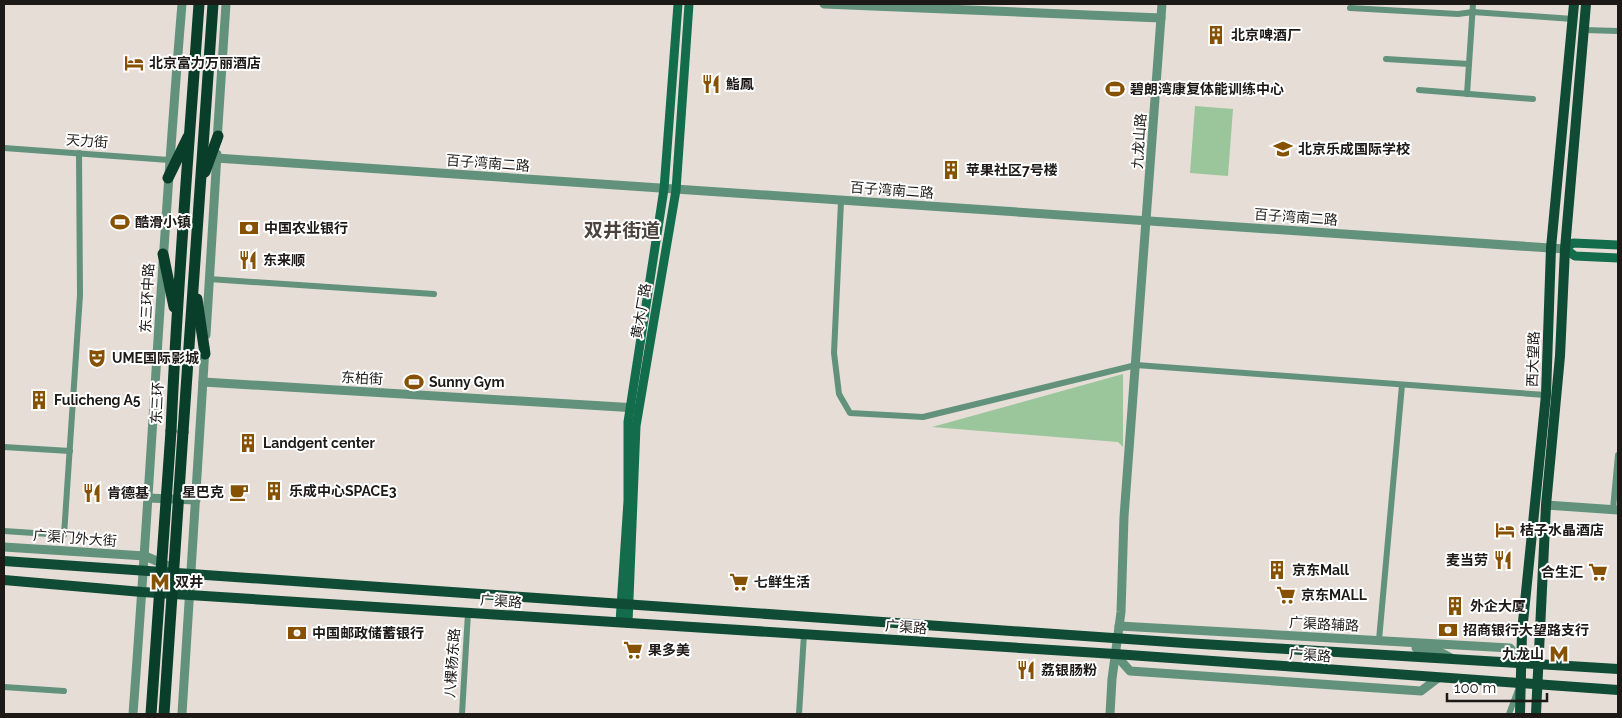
<svg xmlns="http://www.w3.org/2000/svg" width="1622" height="718" viewBox="0 0 1622 718" font-family="Raleway,'Noto Sans SC',sans-serif">
  <style>
    .green { fill: #9bc69b }
    .lines { fill: none; stroke-linecap: round; stroke-linejoin: round }
    .minor { stroke: #62927b; stroke-width: 6 }
    .tertiary { stroke: #62927b; stroke-width: 9 }
    .secondary { stroke: #136d4d; stroke-width: 9 }
    .primary { stroke: #0f4b35; stroke-width: 10 }
    .trunk { stroke: #093e2a; stroke-width: 11 }
    .trunk-bridge { stroke: #093e2a; stroke-width: 11 }
    .labels { text-anchor: middle; dominant-baseline: central; stroke-width: 4; stroke-linejoin: round; paint-order: stroke }
    .poi-label { font-size: 14px; font-weight: bold; fill: #1c1917; stroke: #fff; text-anchor: start }
    .street-label { font-size: 14px; fill: #1c1917; stroke: #fff }
    .district-label { font-size: 19px; font-weight: bold; fill: #4b433e; stroke: #fff }
  </style>
  <rect width="100%" height="100%" fill="#e6ddd6"/>
  <g class="green">
    <path d="M1195,106L1233,109L1228,176L1190,173Z"/>
    <path d="M1123,374V447L1118,442L932,427Z"/>
  </g>
  <g class="lines">
    <g class="minor">
      <path d="M1350,8L1458,14L1473,12L1573,19"/>
      <path d="M1584,30L1618,31"/>
      <path d="M1386,59L1469,64"/>
      <path d="M1419,90L1533,99"/>
      <path d="M1467,94L1473,4"/>
      <path d="M4,148L169,160"/>
      <path d="M841,201L834,353L839,394L850,413L923,417L1136,365L1546,395"/>
      <path d="M209,279L434,294"/>
      <path d="M4,447L70,451"/>
      <path d="M1613,509L1618,455"/>
      <path d="M4,531L64,535L80,295L79,153"/>
      <path d="M1379,640L1402,385"/>
      <path d="M4,687L64,691"/>
      <path d="M462,714L468,613"/>
      <path d="M799,714L804,634"/>
      <path d="M1509,714L1518,690"/>
    </g>
    <g class="tertiary">
      <path d="M824,4L1161,18"/>
      <path d="M217,141L226,4"/>
      <path d="M216,158L1565,249"/>
      <path d="M206,335L217,154"/>
      <path d="M203,382L637,408"/>
      <path d="M148,498L196,500"/>
      <path d="M1546,505L1618,510"/>
      <path d="M4,547L145,556L166,565"/>
      <path d="M1119,626L1510,648L1521,662"/>
      <path d="M1416,648L1436,650L1451,658"/>
      <path d="M1115,654L1130,671L1421,691L1438,678"/>
      <path d="M133,714C151,478 162,240 182,4"/>
      <path d="M182,714L205,348"/>
      <path d="M1110,714L1112,679L1121,612L1124,517L1162,4"/>
    </g>
    <g class="secondary">
      <path d="M1618,245L1573,243L1565,249L1575,256L1618,258"/>
      <path d="M620,622L628,501V422L664,189L678,4"/>
      <path d="M628,623L636,426L676,190L689,4"/>
    </g>
    <g class="primary">
      <path d="M4,561L1185,643L1618,669"/>
      <path d="M4,580L142,592L1115,654L1618,690"/>
      <path d="M1520,714L1522,632L1546,395L1551,248L1574,4"/>
      <path d="M1536,714L1546,505L1560,356L1565,249L1586,4"/>
    </g>
    <g class="trunk">
      <path d="M205,172L218,136"/>
      <path d="M168,178L188,137"/>
      <path d="M163,254L174,307"/>
      <path d="M197,299L205,354"/>
      <path d="M171,431C177,289 189,146 199,4"/>
      <path d="M183,432L213,4"/>
    </g>
    <g class="trunk-bridge">
      <path d="M151,714L171,431"/>
      <path d="M164,714L183,432"/>
    </g>
  </g>
  <defs>
    <g id="building-bare" transform="scale(1.5)"><path d="M-4-6H4V6H1V3H-1V6H-4ZM-2.5-4.3h1.7v1.8h-1.7ZM.8-4.3h1.7v1.8H.8ZM-2.5-1h1.7V.8h-1.7ZM.8-1h1.7V.8H.8Z" fill="#865100" stroke="#fff" stroke-width="2.5" paint-order="stroke"/></g>
    <g id="hotel-bare" transform="scale(1.5)"><path d="M-6-4.5h1.5V1H6V5H4.5V3h-9V5H-6ZM-4 0a1.8 1.8 0 1 1 3.6 0ZM.5 0V-2.5h3Q6-2.5 6 0Z" fill="#865100" stroke="#fff" stroke-width="2.5" paint-order="stroke"/></g>
    <g id="restaurant-bare" transform="scale(1.5)"><path d="M-5-6h1v4h1v-4h1v4h1v-4h1v5L-1.5 .5V6h-2V.5L-5-1ZM5-6V6H3V1.5H1.5Q1.5-4 5-6Z" fill="#865100" stroke="#fff" stroke-width="2.5" paint-order="stroke"/></g>
    <g id="stadium-bare" transform="scale(1.5)"><path d="M0-5a6.5 5 0 1 0 0 10a6.5 5 0 1 0 0-10ZM-3.5-1.8h7v3.6h-7Z" fill="#865100" stroke="#fff" stroke-width="2.5" paint-order="stroke"/></g>
    <g id="school-bare" transform="scale(1.5)"><path d="M0-5L7-2L0 1L-7-2ZM-4 1L0 2.5L4 1V4Q0 6-4 4Z" fill="#865100" stroke="#fff" stroke-width="2.5" paint-order="stroke"/></g>
    <g id="bank-bare" transform="scale(1.5)"><path d="M-6-4H6V4H-6ZM0-2.3a2.3 2.3 0 1 0 0 4.6a2.3 2.3 0 1 0 0-4.6Z" fill="#865100" stroke="#fff" stroke-width="2.5" paint-order="stroke"/></g>
    <g id="theatre-bare" transform="scale(1.5)"><path d="M-5-5.5Q0-4 5-5.5V0Q5 5 0 6Q-5 5-5 0ZM-3.3-2.5H-1v1.5H-3.3ZM1-2.5H3.3v1.5H1ZM-2.8 1Q0 5.5 2.8 1Z" fill="#865100" stroke="#fff" stroke-width="2.5" paint-order="stroke"/></g>
    <g id="cafe-bare" transform="scale(1.5)"><path d="M-5.5-4.5H6V0H3Q3 3.5 0 3.5H-2.5Q-5.5 3.5-5.5 0ZM3-3.2v2h1.7v-2ZM-6 4.5H4V6H-6Z" fill="#865100" stroke="#fff" stroke-width="2.5" paint-order="stroke"/></g>
    <g id="supermarket-bare" transform="scale(1.5)"><path d="M-6-5.5h2.5l.6 2H6L4.5 2H-2.5L-4.4-4H-6ZM-1.5 3.2a1.3 1.3 0 1 0 .1 0ZM3 3.2a1.3 1.3 0 1 0 .1 0Z" fill="#865100" stroke="#fff" stroke-width="2.5" paint-order="stroke"/></g>
    <g id="metro-bare" transform="scale(1.5)"><path d="M-5.5 5V-5H-3L0 0L3-5H5.5V5H3V-.5L0 4L-3-.5V5Z" fill="#865100" stroke="#fff" stroke-width="2.5" paint-order="stroke"/></g>
  </defs>
  <g fill-rule="evenodd">
    <use href="#building-bare" x="1216" y="35"/>
    <use href="#hotel-bare" x="134" y="63"/>
    <use href="#restaurant-bare" x="711" y="84"/>
    <use href="#stadium-bare" x="1115" y="89"/>
    <use href="#school-bare" x="1283" y="149"/>
    <use href="#building-bare" x="951" y="170"/>
    <use href="#stadium-bare" x="120" y="222"/>
    <use href="#bank-bare" x="249" y="228"/>
    <use href="#restaurant-bare" x="248" y="260"/>
    <use href="#theatre-bare" x="97" y="358"/>
    <use href="#stadium-bare" x="414" y="382"/>
    <use href="#building-bare" x="39" y="400"/>
    <use href="#building-bare" x="248" y="443"/>
    <use href="#building-bare" x="274" y="491"/>
    <use href="#cafe-bare" x="239" y="492"/>
    <use href="#restaurant-bare" x="92" y="493"/>
    <use href="#hotel-bare" x="1505" y="530"/>
    <use href="#restaurant-bare" x="1503" y="560"/>
    <use href="#building-bare" x="1277" y="570"/>
    <use href="#supermarket-bare" x="1598" y="572"/>
    <use href="#metro-bare" x="160" y="582"/>
    <use href="#supermarket-bare" x="739" y="582"/>
    <use href="#supermarket-bare" x="1286" y="595"/>
    <use href="#building-bare" x="1455" y="606"/>
    <use href="#bank-bare" x="1448" y="630"/>
    <use href="#bank-bare" x="297" y="633"/>
    <use href="#supermarket-bare" x="633" y="650"/>
    <use href="#metro-bare" x="1559" y="654"/>
    <use href="#restaurant-bare" x="1026" y="670"/>
  </g>
  <g class="labels">
    <g class="poi-label">
      <text x="1231" y="35">北京啤酒厂</text>
      <text x="149" y="63">北京富力万丽酒店</text>
      <text x="726" y="84">鮨鳳</text>
      <text x="1130" y="89">碧朗湾康复体能训练中心</text>
      <text x="1298" y="149">北京乐成国际学校</text>
      <text x="966" y="170">苹果社区7号楼</text>
      <text x="135" y="222">酷滑小镇</text>
      <text x="264" y="228">中国农业银行</text>
      <text x="263" y="260">东来顺</text>
      <text x="112" y="358">UME国际影城</text>
      <text x="429" y="382">Sunny Gym</text>
      <text x="54" y="400">Fulicheng A5</text>
      <text x="263" y="443">Landgent center</text>
      <text x="289" y="491">乐成中心SPACE3</text>
      <text x="224" y="492" text-anchor="end">星巴克</text>
      <text x="107" y="493">肯德基</text>
      <text x="1520" y="530">桔子水晶酒店</text>
      <text x="1488" y="560" text-anchor="end">麦当劳</text>
      <text x="1292" y="570">京东Mall</text>
      <text x="1583" y="572" text-anchor="end">合生汇</text>
      <text x="175" y="582">双井</text>
      <text x="754" y="582">七鲜生活</text>
      <text x="1301" y="595">京东MALL</text>
      <text x="1470" y="606">外企大厦</text>
      <text x="1463" y="630">招商银行大望路支行</text>
      <text x="312" y="633">中国邮政储蓄银行</text>
      <text x="648" y="650">果多美</text>
      <text x="1544" y="654" text-anchor="end">九龙山</text>
      <text x="1041" y="670">荔银肠粉</text>
    </g>
    <g class="street-label">
      <text transform="translate(87 141) rotate(4)">天力街</text>
      <text transform="translate(1139 141) rotate(-86)">九龙山路</text>
      <text transform="translate(488 163) rotate(4)">百子湾南二路</text>
      <text transform="translate(892 190) rotate(4)">百子湾南二路</text>
      <text transform="translate(1296 217) rotate(4)">百子湾南二路</text>
      <text transform="translate(147 298) rotate(-87)">东三环中路</text>
      <text transform="translate(641 311) rotate(-80)">黄木厂路</text>
      <text transform="translate(1533 359) rotate(-88)">西大望路</text>
      <text transform="translate(362 378) rotate(3)">东柏街</text>
      <text transform="translate(157 403) rotate(-87)">东三环</text>
      <text transform="translate(75 538) rotate(4)">广渠门外大街</text>
      <text transform="translate(501 601) rotate(4)">广渠路</text>
      <text transform="translate(1324 624) rotate(3)">广渠路辅路</text>
      <text transform="translate(906 627) rotate(4)">广渠路</text>
      <text transform="translate(1310 655) rotate(4)">广渠路</text>
      <text transform="translate(452 663) rotate(-86)">八棵杨东路</text>
    </g>
    <g class="district-label">
      <text x="622" y="230">双井街道</text>
    </g>
  </g>
  <rect width="1622" height="718" fill="none" stroke="#1c1917" stroke-width="10"/>
  <path d="M1447 693v8h100v-8" fill="none" stroke="#1c1917" stroke-width="2.5"/>
  <text x="1454" y="693" font-size="15" fill="#1c1917" stroke="#ffffff" stroke-width="4" paint-order="stroke">100 m</text>
</svg>
